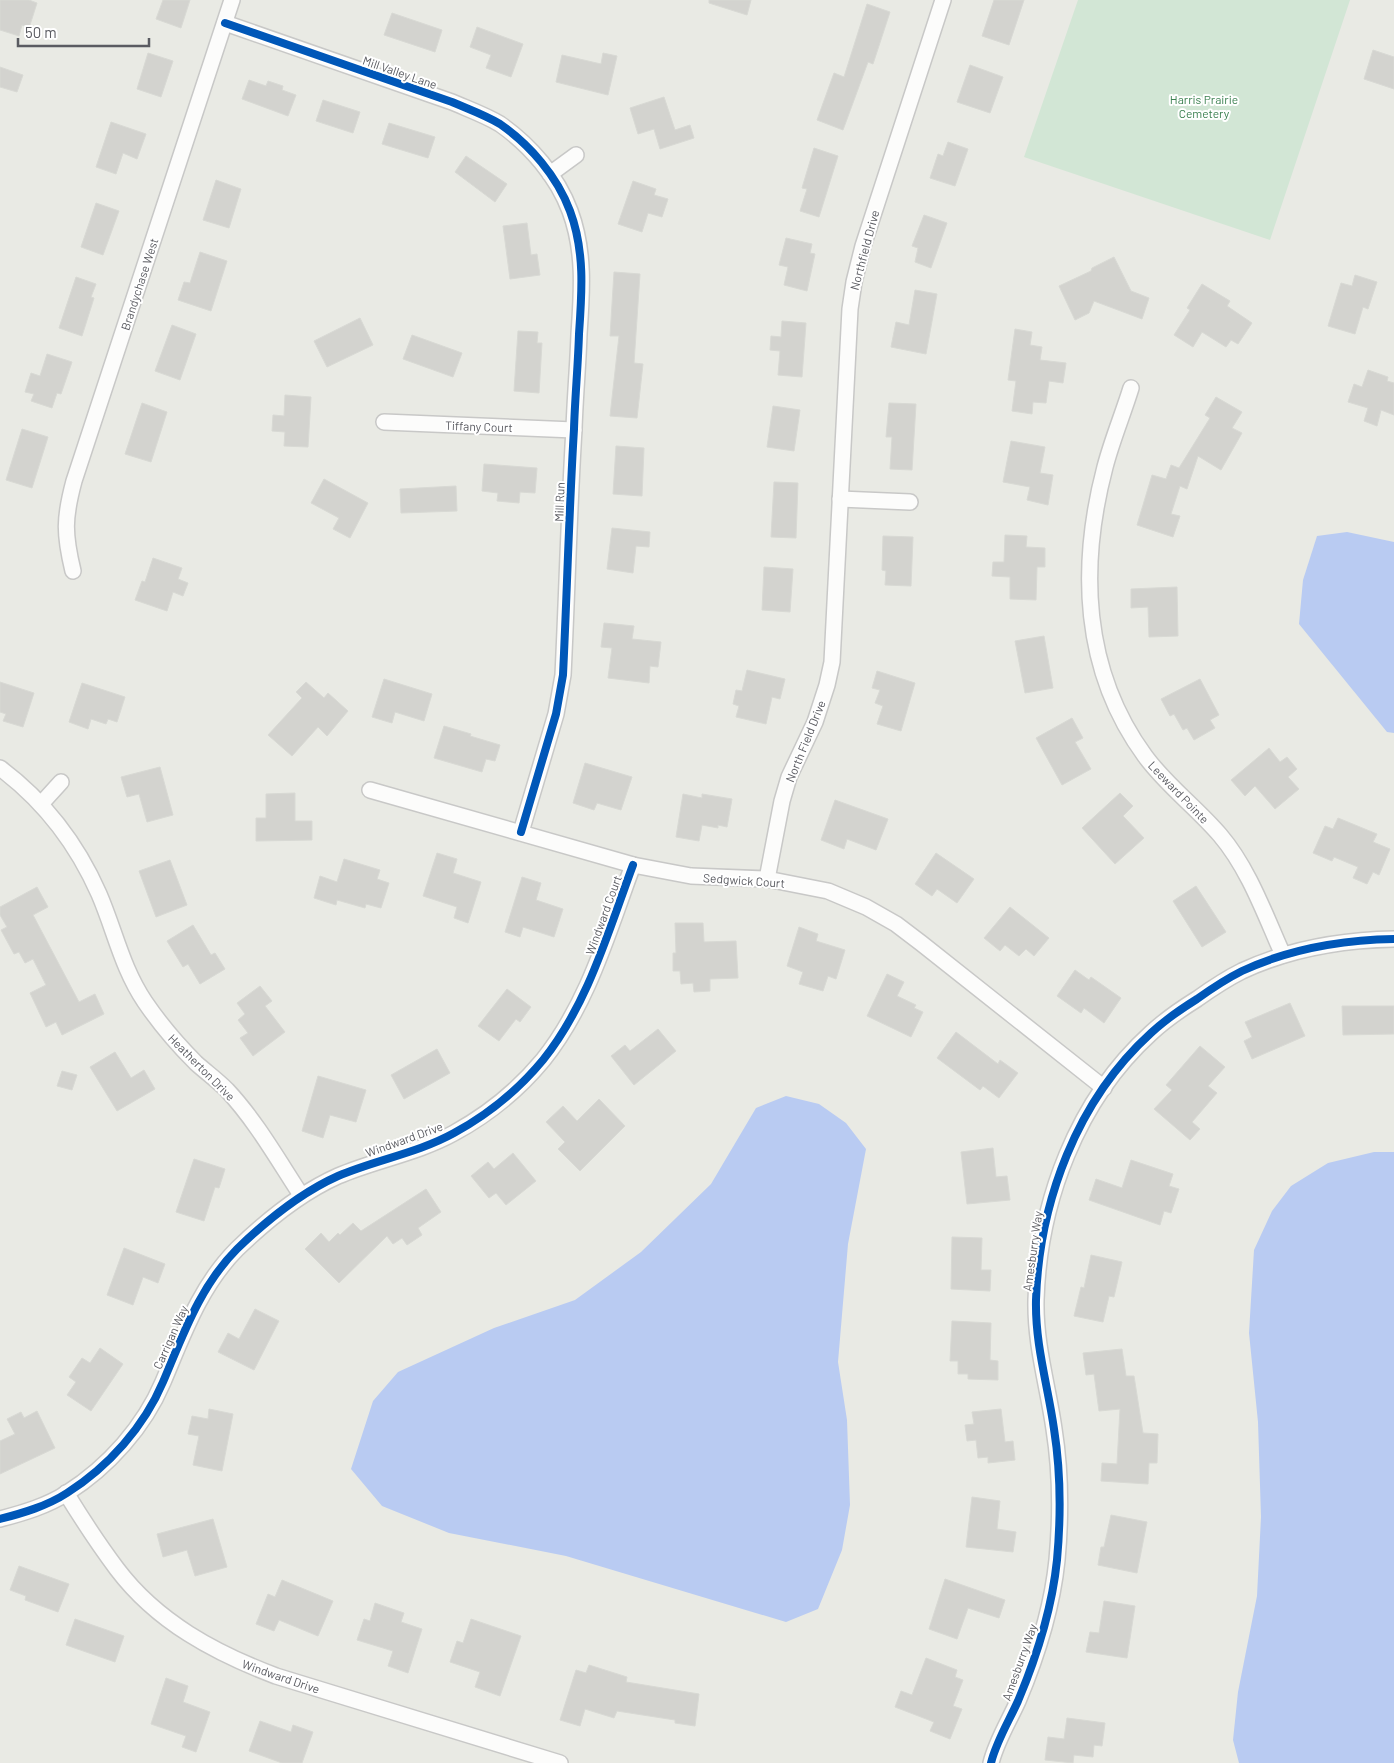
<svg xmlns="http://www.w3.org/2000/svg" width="1394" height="1763" viewBox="0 0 1394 1763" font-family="Barlow,sans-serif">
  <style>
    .green { fill: #d2e6d5 }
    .water { fill: #b9cbf2 }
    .building { fill: #d3d3cf; stroke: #d8d9d4 }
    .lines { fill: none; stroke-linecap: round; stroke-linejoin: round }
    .minor-casing { stroke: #c8c8c7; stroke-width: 18 }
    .minor { stroke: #fcfcfb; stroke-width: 15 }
    .cycleway-casing { stroke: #fff; stroke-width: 11 }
    .cycleway { stroke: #0057b8; stroke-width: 8 }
    .labels { text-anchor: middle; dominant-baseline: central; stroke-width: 4; stroke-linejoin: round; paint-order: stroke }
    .street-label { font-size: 12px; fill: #5a5b61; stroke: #fff }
    .park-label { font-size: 12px; fill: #3b8050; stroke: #fff }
  </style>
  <rect width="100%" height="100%" fill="#e9eae4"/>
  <path class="green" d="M1078,0H1350L1270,240L1024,157Z"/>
  <g class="water">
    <path d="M1347,532L1394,542V733L1387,732L1299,624L1303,580L1317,536Z"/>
    <path d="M786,1096L819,1104L846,1123L866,1149L848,1244L838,1362L847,1420L850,1505L842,1550L818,1609L786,1622L566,1556L449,1533L382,1506L351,1469L373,1401L398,1372L494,1328L575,1300L641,1252L711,1184L756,1108Z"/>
    <path d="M1374,1152H1394V1763H1239L1233,1740L1238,1692L1257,1596L1261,1517L1258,1422L1249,1333L1254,1250L1272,1211L1291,1186L1328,1163Z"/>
  </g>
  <g class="building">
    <path d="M0,0H29L37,3L29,28L22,25L19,36L0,30Z"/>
    <path d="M163,0H190L181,28L156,19Z"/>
    <path d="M709,0H751L747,15L709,3Z"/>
    <path d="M994,0H1024L1009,45L982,36Z"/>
    <path d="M867,4L890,12L873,64L868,62L843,130L817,120L834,73L844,77Z"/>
    <path d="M392,13L442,30L435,52L384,35Z"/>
    <path d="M477,27L523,44L511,77L486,68L491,55L470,47Z"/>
    <path d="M1373,50L1394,57V89L1364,79Z"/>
    <path d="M148,53L173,61L161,97L137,89Z"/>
    <path d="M603,53L617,56L608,95L556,82L562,55L601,64Z"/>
    <path d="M970,65L1003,77L990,113L957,102Z"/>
    <path d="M0,67L23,75L17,92L0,87Z"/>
    <path d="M249,80L266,86L268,81L283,86L282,90L296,95L288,116L242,99Z"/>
    <path d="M664,97L675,130L690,125L694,138L660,149L654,129L638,134L630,108Z"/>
    <path d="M323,100L360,112L353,133L316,121Z"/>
    <path d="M111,122L146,134L137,159L123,153L116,174L96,167Z"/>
    <path d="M389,123L435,137L428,158L382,144Z"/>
    <path d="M948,142L968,149L955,186L930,178L938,154L943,156Z"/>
    <path d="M814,148L838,156L819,217L800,211L807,189L802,188Z"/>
    <path d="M466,156L507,184L495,202L455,172Z"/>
    <path d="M216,180L241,189L229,228L203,220Z"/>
    <path d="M633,181L656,189L654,195L668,199L662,217L648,213L642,232L618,224Z"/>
    <path d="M96,203L119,211L103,255L81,247Z"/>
    <path d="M924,215L947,223L931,268L915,262L918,248L912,246Z"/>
    <path d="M527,223L531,255L537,254L540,275L510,279L503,226Z"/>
    <path d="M786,238L812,244L810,253L815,254L807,291L784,285L788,267L779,265Z"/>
    <path d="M200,252L227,261L211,311L178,300L184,282L190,283Z"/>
    <path d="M1114,257L1131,291L1149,298L1142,319L1094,301L1089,313L1075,320L1059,286L1091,271L1092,268Z"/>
    <path d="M614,272L640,274L634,363L643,364L637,418L610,416L619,336H610Z"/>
    <path d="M1355,275L1377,282L1368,309L1363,307L1355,334L1328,326L1341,283L1352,286Z"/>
    <path d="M76,277L96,284L91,297L94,298L82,336L59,328Z"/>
    <path d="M1202,284L1230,301L1227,306L1252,323L1238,344L1231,340L1226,347L1202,332L1193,347L1174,335L1190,310L1187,308Z"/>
    <path d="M915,290L937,294L926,354L891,347L896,322L909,325Z"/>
    <path d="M360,318L373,345L327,367L314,341Z"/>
    <path d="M782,321L806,323L802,377L778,375L780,351L770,350L771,336L781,337Z"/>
    <path d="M172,325L196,334L180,380L155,371Z"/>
    <path d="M1015,329L1032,332L1030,345L1042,347L1040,360L1066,363L1063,383L1049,381L1046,403L1033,402L1032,414L1012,411L1016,381L1008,380Z"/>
    <path d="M518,331L538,332L537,343H542L539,393L514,391Z"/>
    <path d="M412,335L462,353L453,377L403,359Z"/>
    <path d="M47,354L72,362L61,394L57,393L52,408L31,401L34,394L25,392L31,373L40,376Z"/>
    <path d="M1368,370L1388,377L1387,381L1394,383V415L1381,410L1377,426L1364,421L1368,408L1348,402L1354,384L1362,387Z"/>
    <path d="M285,395L311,397L308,447L284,446L285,432L272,431L273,415L284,416Z"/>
    <path d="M1216,397L1242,412L1232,428L1242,433L1221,470L1198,456L1187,489L1180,486L1171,514L1180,516L1173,537L1137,525L1152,475L1166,479L1171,465L1179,468L1210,418L1205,415Z"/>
    <path d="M142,403L167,412L151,462L125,454Z"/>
    <path d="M889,403L916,404L912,470L890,469L892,437H886Z"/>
    <path d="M773,406L800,410L794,451L767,447Z"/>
    <path d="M22,429L48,437L32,488L6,480Z"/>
    <path d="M1011,441L1045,447L1040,473L1053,475L1048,505L1027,500L1030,487L1003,482Z"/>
    <path d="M616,446L644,448L642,496L613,494Z"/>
    <path d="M484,464L537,468L535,493L520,492L519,503L497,501L498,493L482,491Z"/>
    <path d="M324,479L368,503L350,538L333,529L339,518L311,503Z"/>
    <path d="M774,482L798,483L796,538L771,537Z"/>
    <path d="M456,486L457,511L401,513L400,489Z"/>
    <path d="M612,528L650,532L649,547L636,546L633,573L607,569Z"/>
    <path d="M1005,535L1027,536L1026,547L1045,548V567H1037L1036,600L1010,599V577L992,576L993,562H1004Z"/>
    <path d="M883,536L913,537L911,586L885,585L886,571L882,570Z"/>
    <path d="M153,558L182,568L178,579L188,583L183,596L173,592L167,611L135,600L142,581L145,582Z"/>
    <path d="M764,567L793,569L790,612L762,610Z"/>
    <path d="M1177,587L1178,636L1149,637L1148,607L1131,608V589Z"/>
    <path d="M604,623L634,626L632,639L661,642L658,667L650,666L649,683L608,678L612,648L601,647Z"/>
    <path d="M1044,636L1053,688L1025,693L1015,641Z"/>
    <path d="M747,670L785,679L780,699L772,697L766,724L736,717L739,706L733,704L736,690L742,691Z"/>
    <path d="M877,671L915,683L901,731L877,724L883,706L875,703L880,690L872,688Z"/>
    <path d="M384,679L432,694L424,721L395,712L392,723L372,717Z"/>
    <path d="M1200,679L1219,715L1210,720L1215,728L1194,740L1187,728L1183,730L1174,714L1170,716L1161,699Z"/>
    <path d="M0,682L34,693L23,727L3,721L6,714L0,712Z"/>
    <path d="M306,682L324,698L328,693L348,711L327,736L318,727L292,756L268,735L302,698L296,692Z"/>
    <path d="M82,683L125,697L117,722L108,719L106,724L91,719L88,729L69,722Z"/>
    <path d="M1072,718L1083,738L1075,742L1091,769L1062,785L1036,738Z"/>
    <path d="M444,726L471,734L470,736L500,745L495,761L486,759L482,772L434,758Z"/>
    <path d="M1269,748L1280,762L1287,757L1297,769L1288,777L1299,789L1275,809L1255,786L1245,796L1231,780Z"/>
    <path d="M585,763L632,777L621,810L597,803L594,810L573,803Z"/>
    <path d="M160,767L173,815L147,822L139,794L127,797L121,777Z"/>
    <path d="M295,793V821H312V840L256,841V818H266V794Z"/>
    <path d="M1120,793L1133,806L1123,816L1144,838L1115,864L1082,828Z"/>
    <path d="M683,794L702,798V794L732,799L727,827L718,825V828L702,825L699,841L676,837Z"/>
    <path d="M835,800L888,819L876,850L847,839L844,849L821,840Z"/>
    <path d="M1338,818L1377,834L1373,842L1390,849L1379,875L1373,872L1367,884L1353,878L1358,867L1334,857L1332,861L1313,853L1325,826L1333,829Z"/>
    <path d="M437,853L457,859L453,873L481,882L468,923L454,918L457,907L423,896Z"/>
    <path d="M936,853L974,879L957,903L937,889L932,896L915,884Z"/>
    <path d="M344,859L380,870L377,879L389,883L381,908L366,904L365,908L337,900L336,905L314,898L320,876L337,882Z"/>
    <path d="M170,860L187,905L156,917L139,871Z"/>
    <path d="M522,877L541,883L536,900L563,909L554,937L523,927L520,937L505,932Z"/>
    <path d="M1196,886L1226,932L1202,947L1173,901Z"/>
    <path d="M37,887L48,907L33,915L79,1002L95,994L104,1014L62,1035L56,1022L46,1027L30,993L46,985L33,959L25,963L19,952L14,954L1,930L7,927L0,915V907Z"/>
    <path d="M1010,907L1049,938L1034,956L1026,949L1019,956L1005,945L1000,951L984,938Z"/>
    <path d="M675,923H703L704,942L736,941L738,978L710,979V991L694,992L693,983L681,984L680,971H673V953H676Z"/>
    <path d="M193,925L211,955L215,953L225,969L200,984L188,964L183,967L167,941Z"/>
    <path d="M799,927L818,934L816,941L845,950L836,979L828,976L823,991L799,984L803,972L787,966Z"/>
    <path d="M1075,970L1089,980L1091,977L1121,998L1104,1023L1084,1008L1081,1013L1057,996Z"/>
    <path d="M887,974L904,982L897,996L916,1005L914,1008L923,1012L911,1037L867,1016Z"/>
    <path d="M260,986L272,1001L265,1006L285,1032L253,1056L240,1038L248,1033L238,1020L245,1014L237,1003Z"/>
    <path d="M507,989L531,1007L520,1022L516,1019L499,1041L478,1026Z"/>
    <path d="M1290,1003L1305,1036L1252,1059L1244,1041L1252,1037L1245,1022Z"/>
    <path d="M1342,1006H1394V1034L1343,1035Z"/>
    <path d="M658,1029L676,1051L634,1085L611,1056L625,1045L630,1051Z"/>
    <path d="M956,1032L998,1064L1000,1060L1018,1073L999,1098L983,1086L980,1090L937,1058Z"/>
    <path d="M1200,1046L1225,1067L1208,1086L1217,1093L1192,1122L1200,1129L1190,1140L1154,1109L1172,1090L1166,1085Z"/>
    <path d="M437,1049L450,1073L404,1099L391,1075Z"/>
    <path d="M115,1052L131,1078L144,1070L155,1089L117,1111L90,1067Z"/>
    <path d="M62,1071L77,1075L72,1090L57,1086Z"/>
    <path d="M318,1076L366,1090L356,1122L330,1115L323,1138L302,1131Z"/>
    <path d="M599,1099L625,1126L580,1171L558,1149L565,1142L546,1122L563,1106L577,1121Z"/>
    <path d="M993,1148L996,1177L1007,1176L1010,1200L967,1204L961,1152Z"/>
    <path d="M513,1153L536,1181L506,1205L496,1193L489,1198L471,1176L488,1162L494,1169Z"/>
    <path d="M194,1159L225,1169L219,1188L215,1187L204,1221L176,1212Z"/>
    <path d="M1131,1160L1173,1174L1169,1186L1179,1189L1171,1213L1164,1211L1160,1225L1089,1200L1096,1179L1122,1188Z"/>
    <path d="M426,1189L441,1212L418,1228L422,1235L407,1245L402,1238L393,1244L387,1236L339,1283L305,1249L321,1233L329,1242L338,1233L340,1235L353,1223L361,1231Z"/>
    <path d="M952,1237L982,1238L981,1270H991L990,1291L951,1289Z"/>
    <path d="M124,1248L165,1264L158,1283L143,1277L133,1305L107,1295Z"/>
    <path d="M1091,1255L1122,1262L1114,1297L1109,1296L1103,1322L1074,1316L1081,1287L1084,1288Z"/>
    <path d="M255,1309L279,1321L254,1370L218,1352L228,1333L239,1339Z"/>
    <path d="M952,1321L991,1323L990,1360L998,1361V1380L968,1379V1374H958V1361H950Z"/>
    <path d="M100,1348L123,1364L91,1411L67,1395L76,1382L69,1377L82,1358L90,1363Z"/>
    <path d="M1122,1349L1126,1376H1134L1143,1433L1158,1434L1157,1463H1149L1148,1484L1101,1481L1102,1463L1117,1464L1120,1409L1099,1411L1094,1374L1086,1375L1083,1353Z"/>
    <path d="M209,1409L233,1414L222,1471L193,1465L199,1436L188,1434L192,1416L208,1419Z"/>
    <path d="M1001,1409L1005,1442L1013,1441L1015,1460L988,1463V1457L978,1458L976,1440L967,1441L965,1425L974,1424L972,1412Z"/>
    <path d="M37,1411L55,1448L0,1474V1441L15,1434L7,1419L21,1412L24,1418Z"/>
    <path d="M972,1497L1000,1501L997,1529L1016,1532L1013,1552L966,1547Z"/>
    <path d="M1111,1515L1147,1522L1137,1573L1098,1565L1101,1547H1104Z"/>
    <path d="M213,1519L227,1567L195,1576L187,1550L163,1557L157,1534Z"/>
    <path d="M19,1566L69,1584L58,1612L25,1600L26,1596L10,1590Z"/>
    <path d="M945,1579L1005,1600L999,1618L968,1608L957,1639L929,1629Z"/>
    <path d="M282,1580L333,1601L318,1636L279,1620L274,1631L256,1624L268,1594L275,1597Z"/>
    <path d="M1104,1601L1135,1606L1127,1658L1086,1652L1090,1632L1099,1633Z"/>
    <path d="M375,1603L404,1613L401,1622L422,1629L408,1673L388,1666L393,1651L357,1640L364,1619L370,1621Z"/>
    <path d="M75,1619L124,1636L115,1662L66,1645Z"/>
    <path d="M471,1619L521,1636L500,1696L475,1687L480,1672L450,1662L457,1641L463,1643Z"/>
    <path d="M926,1658L957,1670L955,1677L963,1680L953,1706L962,1709L950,1739L930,1731L934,1722L895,1707L901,1691L912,1695Z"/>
    <path d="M589,1665L627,1677L626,1682L699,1694L695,1726L675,1723V1720L617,1711L614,1718L585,1709L580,1726L560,1720L576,1670L586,1673Z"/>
    <path d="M166,1678L188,1686L183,1702L210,1712L196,1752L182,1747L186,1736L151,1724Z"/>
    <path d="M1067,1718L1105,1723L1102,1746L1094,1745L1093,1757L1074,1755L1073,1763L1045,1760L1048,1737L1064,1739Z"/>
    <path d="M260,1721L291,1732L293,1725L313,1732L302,1763H282L249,1751Z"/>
  </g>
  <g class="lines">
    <g class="minor-casing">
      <g id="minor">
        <path d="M225,23L452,102C468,109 485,115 500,124C530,145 557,176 570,211C585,251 582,292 579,334C578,366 575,397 574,429C569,511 567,593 563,675L556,714L521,832"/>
        <path d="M550,174L576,155"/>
        <path d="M1131,388C1123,414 1112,440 1105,467C1079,566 1082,670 1145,756C1166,785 1196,807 1220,835C1249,869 1265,915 1283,955"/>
        <path d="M384,422L574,430"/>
        <path d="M840,499L910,502"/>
        <path d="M73,571C64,534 64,518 74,481L232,0"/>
        <path d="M0,768C44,801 77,844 99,894C115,931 122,968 145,1002C160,1024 177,1044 196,1063C206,1072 217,1080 227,1090C256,1121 278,1160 301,1195"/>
        <path d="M370,790L633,865L691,876L767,879L828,891L866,907L896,924L921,943L1104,1088"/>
        <path d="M41,804L61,782"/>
        <path d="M767,879L782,801L789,777L815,722L827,685L832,662L850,309L854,282L863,246L943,0"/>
        <path d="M66,1493C82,1519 99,1545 117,1569C157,1622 215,1653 276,1676L560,1763"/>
        <path d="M0,1519C23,1513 47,1506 67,1493C108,1467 144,1427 163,1382C183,1335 200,1286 237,1249C267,1220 300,1193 338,1176C375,1160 418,1153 454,1133C487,1115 519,1089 543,1060C588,1004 608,932 633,865"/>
        <path d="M991,1763C996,1742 1009,1721 1018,1701C1037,1656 1052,1609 1057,1560C1061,1516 1061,1473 1054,1429C1048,1386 1035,1345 1036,1300C1039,1202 1077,1100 1151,1033C1165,1020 1181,1009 1197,999C1211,989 1226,979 1242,971C1289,949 1342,940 1394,939"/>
      </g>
    </g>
    <use href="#minor" class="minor"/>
    <g class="cycleway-casing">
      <g id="cycleway">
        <path d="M225,23L452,102C468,109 485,115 500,124C530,145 557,176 570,211C585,251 582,292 579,334C578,366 575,397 574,429C569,511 567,593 563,675L556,714L521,832"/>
        <path d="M0,1519C23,1513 47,1506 67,1493C108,1467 144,1427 163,1382C183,1335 200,1286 237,1249C267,1220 300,1193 338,1176C375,1160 418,1153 454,1133C487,1115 519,1089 543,1060C588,1004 608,932 633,865"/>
        <path d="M991,1763C996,1742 1009,1721 1018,1701C1037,1656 1052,1609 1057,1560C1061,1516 1061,1473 1054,1429C1048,1386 1035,1345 1036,1300C1039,1202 1077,1100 1151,1033C1165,1020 1181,1009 1197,999C1211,989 1226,979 1242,971C1289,949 1342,940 1394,939"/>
      </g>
    </g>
    <use href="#cycleway" class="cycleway"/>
  </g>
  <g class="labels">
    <g class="street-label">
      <text transform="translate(400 72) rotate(19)">Mill Valley Lane</text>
      <text transform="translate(864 250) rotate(-75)">Northfield Drive</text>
      <text transform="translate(139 284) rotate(-72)">Brandychase West</text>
      <text transform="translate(479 426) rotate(2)">Tiffany Court</text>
      <text transform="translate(559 502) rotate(-88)">Mill Run</text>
      <text transform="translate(805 741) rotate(-68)">North Field Drive</text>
      <text transform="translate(1179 792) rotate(46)">Leeward Pointe</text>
      <text transform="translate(744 880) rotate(4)">Sedgwick Court</text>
      <text transform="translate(603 915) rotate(-70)">Windward Court</text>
      <text transform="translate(202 1067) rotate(45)">Heatherton Drive</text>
      <text transform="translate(404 1139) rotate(-20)">Windward Drive</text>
      <text transform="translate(1032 1251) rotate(-82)">Amesburry Way</text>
      <text transform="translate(170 1337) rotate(-66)">Carrigan Way</text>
      <text transform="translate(1019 1662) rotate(-70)">Amesburry Way</text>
      <text transform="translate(281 1676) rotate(19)">Windward Drive</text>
    </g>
    <g class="park-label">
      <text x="1204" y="99">Harris Prairie<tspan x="1204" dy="14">Cemetery</tspan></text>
    </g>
  </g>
  <path d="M18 38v8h131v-8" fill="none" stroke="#5a5b61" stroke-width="2.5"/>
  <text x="25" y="38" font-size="15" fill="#5a5b61" stroke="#ffffff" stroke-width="4" paint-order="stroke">50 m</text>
</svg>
